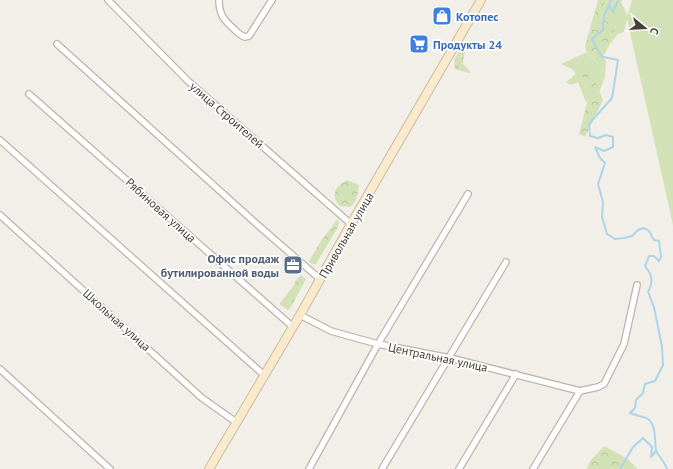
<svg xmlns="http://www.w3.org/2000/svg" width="673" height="469" viewBox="0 0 673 469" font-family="'PT Sans',sans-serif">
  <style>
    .green { fill: #d2e2b6 }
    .forest { fill: url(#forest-crowns) }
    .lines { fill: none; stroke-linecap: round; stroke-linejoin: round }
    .stream { stroke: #acd5e9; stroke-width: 2 }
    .street-casing { stroke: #bdb5ac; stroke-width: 8 }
    .secondary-casing { stroke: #cdbc9d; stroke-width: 10 }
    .street { stroke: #fff; stroke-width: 5.5 }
    .secondary { stroke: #f9eacd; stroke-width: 8 }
    .labels { text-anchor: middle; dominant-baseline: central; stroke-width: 3.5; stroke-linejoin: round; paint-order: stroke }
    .shop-label { font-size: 12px; font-weight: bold; fill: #366cbe; stroke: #fff; text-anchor: start }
    .street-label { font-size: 12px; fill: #453f38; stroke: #fff }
    .service-label { font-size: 12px; font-weight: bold; fill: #4e5e75; stroke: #fff; text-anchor: end }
  </style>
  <defs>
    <pattern id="forest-crowns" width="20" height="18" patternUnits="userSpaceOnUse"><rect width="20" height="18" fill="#d2e2b6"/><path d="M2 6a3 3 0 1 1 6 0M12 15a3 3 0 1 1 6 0" fill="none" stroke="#b6c39d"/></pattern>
  </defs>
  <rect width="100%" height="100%" fill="#f2efe9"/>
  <g class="green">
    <path d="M606,0H623L621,2L627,14V17L632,0H673V225L627,19L624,32L618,34L610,44L616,26L600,18Z"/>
    <path d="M587,52L598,64L603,57L606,61L605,77L599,92L593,76L581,74L589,95L587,102L585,100L578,82L571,85L566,82L576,74L572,69L561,64Z"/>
  </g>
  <g class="forest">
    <path d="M598,0H606L600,18L616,26L610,44L599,64L587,52L585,46Z"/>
    <path d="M460,49H466C465,54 463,58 463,64L470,71V73H469L455,69L454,60Z"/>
    <path d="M582,65L593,76L603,100L585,137L579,134L589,95L581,74Z"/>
    <path d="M347,180L359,185C358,194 357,201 350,207L340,206C330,196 335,186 347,180Z"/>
    <path d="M338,219L339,223L338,227L316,264L310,263L309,261L321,241L332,226L335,222Z"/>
    <path d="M301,275L306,279L291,307L288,310L280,305V303L294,285L296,280Z"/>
    <path d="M604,446L628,459L637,469H587L590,461Z"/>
  </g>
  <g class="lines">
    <g class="stream">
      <path d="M611,0L609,6L604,15L603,30L592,39L600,54L603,57L618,60L612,98L589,124L590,136L598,138L606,135L613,137V147L604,151L595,147L600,158L605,163L598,184L603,202L602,217L607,234L615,239L624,238L632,236L638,230L644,228L649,231L654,240L659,241L661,257L659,261L654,256H649L645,266C652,275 654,281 648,292L654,307L662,347L663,365L655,381L645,384L643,393L636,400L635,408L630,413C634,415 646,417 648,419C657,426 654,440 656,450C658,456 665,462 667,469"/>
      <path d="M609,6L613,12L618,0"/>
      <path d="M620,469L633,447L643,438L652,447L651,457L656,451"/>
    </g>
    <g class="street-casing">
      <g id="street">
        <path d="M108,0L188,81L351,224"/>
        <path d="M219,0C219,15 224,20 235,30C238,33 241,36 245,37L249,36L272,0"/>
        <path d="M57,44L260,227L320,279"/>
        <path d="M29,94L293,327"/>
        <path d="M0,140L264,375"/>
        <path d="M0,215L202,398L236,422"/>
        <path d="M300,315L331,331L356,338L378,344L450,358L580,391L598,387L604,384L624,344L637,285"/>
        <path d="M0,369L110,469"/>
        <path d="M309,469L378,344L468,194"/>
        <path d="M382,469L506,262"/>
        <path d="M459,469L516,374"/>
        <path d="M533,469L580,391"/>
      </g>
    </g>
    <g class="secondary-casing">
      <path id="secondary" d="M209,469L300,315L351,224L481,0"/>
    </g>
    <use href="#street" class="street"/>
    <use href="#secondary" class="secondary"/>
  </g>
  <defs>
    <g id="shop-square" transform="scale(1)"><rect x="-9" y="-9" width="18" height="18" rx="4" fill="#3f7fe0" stroke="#fff"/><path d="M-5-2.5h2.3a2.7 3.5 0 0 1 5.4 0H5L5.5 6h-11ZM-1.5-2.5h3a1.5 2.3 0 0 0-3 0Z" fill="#fff"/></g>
    <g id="supermarket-square" transform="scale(1)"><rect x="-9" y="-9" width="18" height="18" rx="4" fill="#3f7fe0" stroke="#fff"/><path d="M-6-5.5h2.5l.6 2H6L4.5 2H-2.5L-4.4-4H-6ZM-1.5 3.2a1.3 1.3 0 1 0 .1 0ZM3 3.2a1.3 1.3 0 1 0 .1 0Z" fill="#fff"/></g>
    <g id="office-square" transform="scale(1)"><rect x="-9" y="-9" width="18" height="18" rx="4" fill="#5c6f8a" stroke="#fff"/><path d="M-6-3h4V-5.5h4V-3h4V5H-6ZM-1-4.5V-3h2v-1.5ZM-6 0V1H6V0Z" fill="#fff"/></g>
  </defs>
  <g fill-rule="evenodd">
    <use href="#shop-square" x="442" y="16"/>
    <use href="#supermarket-square" x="419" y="44"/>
    <use href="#office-square" x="293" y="265"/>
  </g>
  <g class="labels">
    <g class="shop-label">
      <text x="456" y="16">Котопес</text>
      <text x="433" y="44">Продукты 24</text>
    </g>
    <g class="street-label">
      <text transform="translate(227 115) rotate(41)">улица Строителей</text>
      <text transform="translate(161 210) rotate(42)">Рябиновая улица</text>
      <text transform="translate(346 235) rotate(-60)">Привольная улица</text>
      <text transform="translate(117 320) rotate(42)">Школьная улица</text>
      <text transform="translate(438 357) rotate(12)">Центральная улица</text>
    </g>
    <g class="service-label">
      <text x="279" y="258">Офис продаж<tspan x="279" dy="14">бутилированной воды</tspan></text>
    </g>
  </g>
  <g transform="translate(645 28) rotate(108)" stroke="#ffffff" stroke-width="3" paint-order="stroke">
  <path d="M0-3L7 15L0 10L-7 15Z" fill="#453f38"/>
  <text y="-6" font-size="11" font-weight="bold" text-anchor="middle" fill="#453f38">С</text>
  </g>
</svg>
